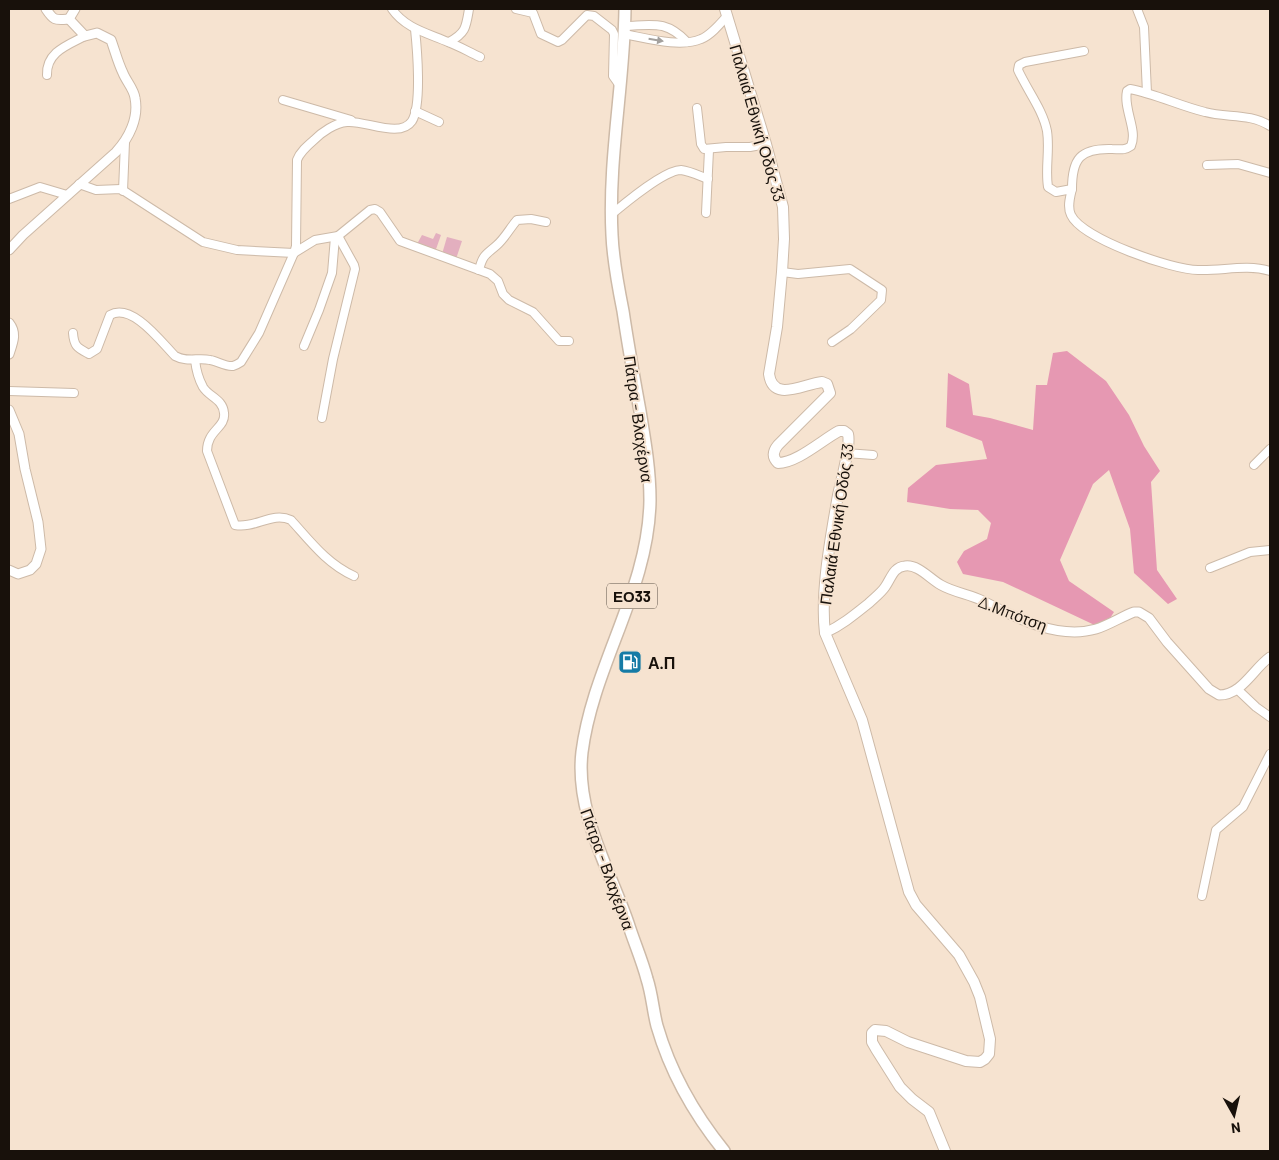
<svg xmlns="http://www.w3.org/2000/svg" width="1279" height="1160" viewBox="0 0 1279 1160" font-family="Barlow,sans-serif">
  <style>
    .green { fill: #e3afbf }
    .forest { fill: #e698b2 }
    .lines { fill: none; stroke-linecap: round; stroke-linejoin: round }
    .minor-casing { stroke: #cdbaa8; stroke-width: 10 }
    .tertiary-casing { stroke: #cdbaa8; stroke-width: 11 }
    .secondary-casing { stroke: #cdbaa8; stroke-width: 12 }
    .primary-casing { stroke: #cdbaa8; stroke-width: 14 }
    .minor { stroke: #fff; stroke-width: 8 }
    .tertiary { stroke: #fff; stroke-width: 9 }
    .secondary { stroke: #fff; stroke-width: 10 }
    .primary { stroke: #fff; stroke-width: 11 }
    .oneway { fill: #a3a09d }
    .labels { text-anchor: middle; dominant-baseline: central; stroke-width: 4; stroke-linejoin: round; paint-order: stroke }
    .shield { fill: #f6e3d0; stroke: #5b5046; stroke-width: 1 }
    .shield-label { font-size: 15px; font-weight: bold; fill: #18110b }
    .street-label { font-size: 16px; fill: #18110b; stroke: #f6e3d0 }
    .poi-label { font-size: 16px; font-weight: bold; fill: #18110b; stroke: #f6e3d0; text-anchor: start }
  </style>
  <rect width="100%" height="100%" fill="#f6e3d0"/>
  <g class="green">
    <path d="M436,233L441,235L435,252L417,244L422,235L433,239Z"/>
    <path d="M447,237L462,241L456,259L442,254Z"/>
  </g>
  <path class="forest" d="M1067,351L1106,381L1129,415L1144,446L1160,471L1151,482L1157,570L1177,599L1168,604L1134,573L1130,529L1109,470L1093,484L1060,560L1069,581L1114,612L1103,629L1003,582L963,574L957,562L964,551L987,539L991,523L978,510L950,509L907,502L908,488L936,465L987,459L982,441L946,427L948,373L969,384L973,415L990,418L1033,430L1036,385H1047L1053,353Z"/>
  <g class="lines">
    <g class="minor-casing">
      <g id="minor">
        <path d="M392,9C405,28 427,33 448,42C459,46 469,52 480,57"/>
        <path d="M516,9L533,13L541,34L558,42L562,40L587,15L594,16L612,30L614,34L613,76L620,86"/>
        <path d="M1137,9L1144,27L1147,93"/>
        <path d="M625,26C653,25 666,20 687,42"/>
        <path d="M624,34C646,38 680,48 701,39C711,35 720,24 727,16"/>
        <path d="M449,42C466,33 466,27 469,9"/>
        <path d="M1084,51L1025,62L1019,65L1018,70C1027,90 1043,110 1047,131C1050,150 1045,168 1048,187L1056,192L1072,189C1070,197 1067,207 1071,215C1082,239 1173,270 1198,270C1223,271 1246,264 1270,271"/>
        <path d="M47,75C46,52 68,45 85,36"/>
        <path d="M283,100L351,120"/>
        <path d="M697,108L701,144L704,149L726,147H750L766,144"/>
        <path d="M415,111L439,122"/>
        <path d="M1207,165L1238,164L1270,173"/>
        <path d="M79,184L96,190L121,189L203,242L237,250L294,253L315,240L338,236L370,210L375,209L380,212L400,241L490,274L498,281L503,294L509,300L533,312L559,341H569"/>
        <path d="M1072,189C1072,159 1080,148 1112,149C1119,149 1124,151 1131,146C1138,130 1123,109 1127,91L1130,89C1156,94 1180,106 1205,112C1227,118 1250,113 1270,126"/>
        <path d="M123,191L125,142"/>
        <path d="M9,199L40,187L67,195"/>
        <path d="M706,213L709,150"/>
        <path d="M612,214C625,203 665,170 681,170C690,171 700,176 708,179"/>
        <path d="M479,270C483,254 486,255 497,245C505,238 510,228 517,220L531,219L546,222"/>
        <path d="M782,272L798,274L850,269L882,290L881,300L851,329L832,342"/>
        <path d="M73,333C74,347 78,348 89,354L97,349L110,315C132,302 162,343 175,356C188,363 198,357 210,360C217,361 226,367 233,366C236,365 238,364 241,362L259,333L294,253L296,246L297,160C300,152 307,146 314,140C322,132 335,123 347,122C365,120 400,139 412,121C422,105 417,48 415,29"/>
        <path d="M304,346L319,310L332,273L335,237"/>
        <path d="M195,360C196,369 198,378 203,387C209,397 223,399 224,413C226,428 207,430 207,451L235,525C255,529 272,511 291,520C310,541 327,564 354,576"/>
        <path d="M9,391L74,393"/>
        <path d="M322,418L333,359L355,269L354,265L338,236"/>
        <path d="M846,453L873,455"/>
        <path d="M1254,465L1270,449"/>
        <path d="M1210,568L1250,552L1270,550"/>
        <path d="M1237,689L1256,707L1270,717"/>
        <path d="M1202,896L1216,830L1243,807L1270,754"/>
      </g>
    </g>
    <g class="tertiary-casing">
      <g id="tertiary">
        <path d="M46,9C54,21 55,20 69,19"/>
        <path d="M69,19L75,9"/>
        <path d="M9,250L23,235L116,152C129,138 139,118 135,98C134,89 126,81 123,73C118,63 115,51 111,40L97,33L85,36L69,19"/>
        <path d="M9,323C17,333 13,342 9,354"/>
        <path d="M9,410L19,434L25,469L38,522L41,549L36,564L30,570L18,574L9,570"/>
        <path d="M825,633C842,625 854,615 869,603C874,598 881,593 885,587C891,579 893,567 905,566C918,564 930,579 941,585C955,593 970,594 983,601C1016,618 1058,640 1096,629C1109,625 1121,617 1134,612H1139L1149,618L1167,642L1209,689L1219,695C1242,695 1253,669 1270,657"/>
      </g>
    </g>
    <g class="secondary-casing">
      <path id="secondary" d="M725,9L766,144L783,207L784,239L782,272L777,327L769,374C773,403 803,384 822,382L827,384L830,393L778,445C773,451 772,457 778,463C797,463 822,440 839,431H844L848,434C851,446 841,481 838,495C831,536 820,592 825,633L862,720L909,892L916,905L959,955L974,982L980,997L990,1039L989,1054L985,1059L980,1062L966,1061L908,1042L886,1031L875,1030L872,1033V1042L876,1049L900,1087L912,1099L929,1112L945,1151"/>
    </g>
    <g class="primary-casing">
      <path id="primary" d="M625,9C624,84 608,159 612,235C613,260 618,286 623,311C628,345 634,378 640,411C645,441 650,470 650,500C649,589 593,665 582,752C575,812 609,868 628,923C634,942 642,960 647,979C652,994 653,1011 657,1026C670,1071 695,1115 724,1151"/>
    </g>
    <use href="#minor" class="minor"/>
    <use href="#tertiary" class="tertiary"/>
    <use href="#secondary" class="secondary"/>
    <use href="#primary" class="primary"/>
  </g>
  <defs><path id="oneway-solid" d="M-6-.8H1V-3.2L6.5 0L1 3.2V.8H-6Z" transform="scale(1.25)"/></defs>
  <use class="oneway" href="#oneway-solid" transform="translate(656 40) rotate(9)"/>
  <defs>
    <g id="fuel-square" transform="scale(1.25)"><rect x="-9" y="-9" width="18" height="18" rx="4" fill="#157ba6" stroke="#f6e3d0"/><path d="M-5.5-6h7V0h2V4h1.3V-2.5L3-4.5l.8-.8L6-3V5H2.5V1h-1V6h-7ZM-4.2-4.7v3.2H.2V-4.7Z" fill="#fff"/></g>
  </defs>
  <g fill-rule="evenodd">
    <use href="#fuel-square" x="630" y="662"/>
  </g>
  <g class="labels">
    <rect class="shield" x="607" y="583.5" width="50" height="25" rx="4"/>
    <g class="shield-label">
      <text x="632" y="596">ΕΟ33</text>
    </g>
    <g class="street-label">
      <text transform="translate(758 123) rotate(74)">Παλαιά Εθνική Οδός 33</text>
      <text transform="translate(639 419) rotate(82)">Πάτρα - Βλαχέρνα</text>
      <text transform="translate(836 524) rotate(-82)">Παλαιά Εθνική Οδός 33</text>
      <text transform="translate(1013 613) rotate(21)">Δ.Μπότση</text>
      <text transform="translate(608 869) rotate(70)">Πάτρα - Βλαχέρνα</text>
    </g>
    <g class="poi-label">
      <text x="648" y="662">Α.Π</text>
    </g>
  </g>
  <rect width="1279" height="1160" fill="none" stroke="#18110b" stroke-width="20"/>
  <g transform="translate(1234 1115) rotate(172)" stroke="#f6e3d0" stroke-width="4" paint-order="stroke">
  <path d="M0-4L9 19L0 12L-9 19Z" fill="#18110b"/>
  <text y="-8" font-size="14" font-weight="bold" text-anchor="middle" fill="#18110b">N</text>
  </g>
</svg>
